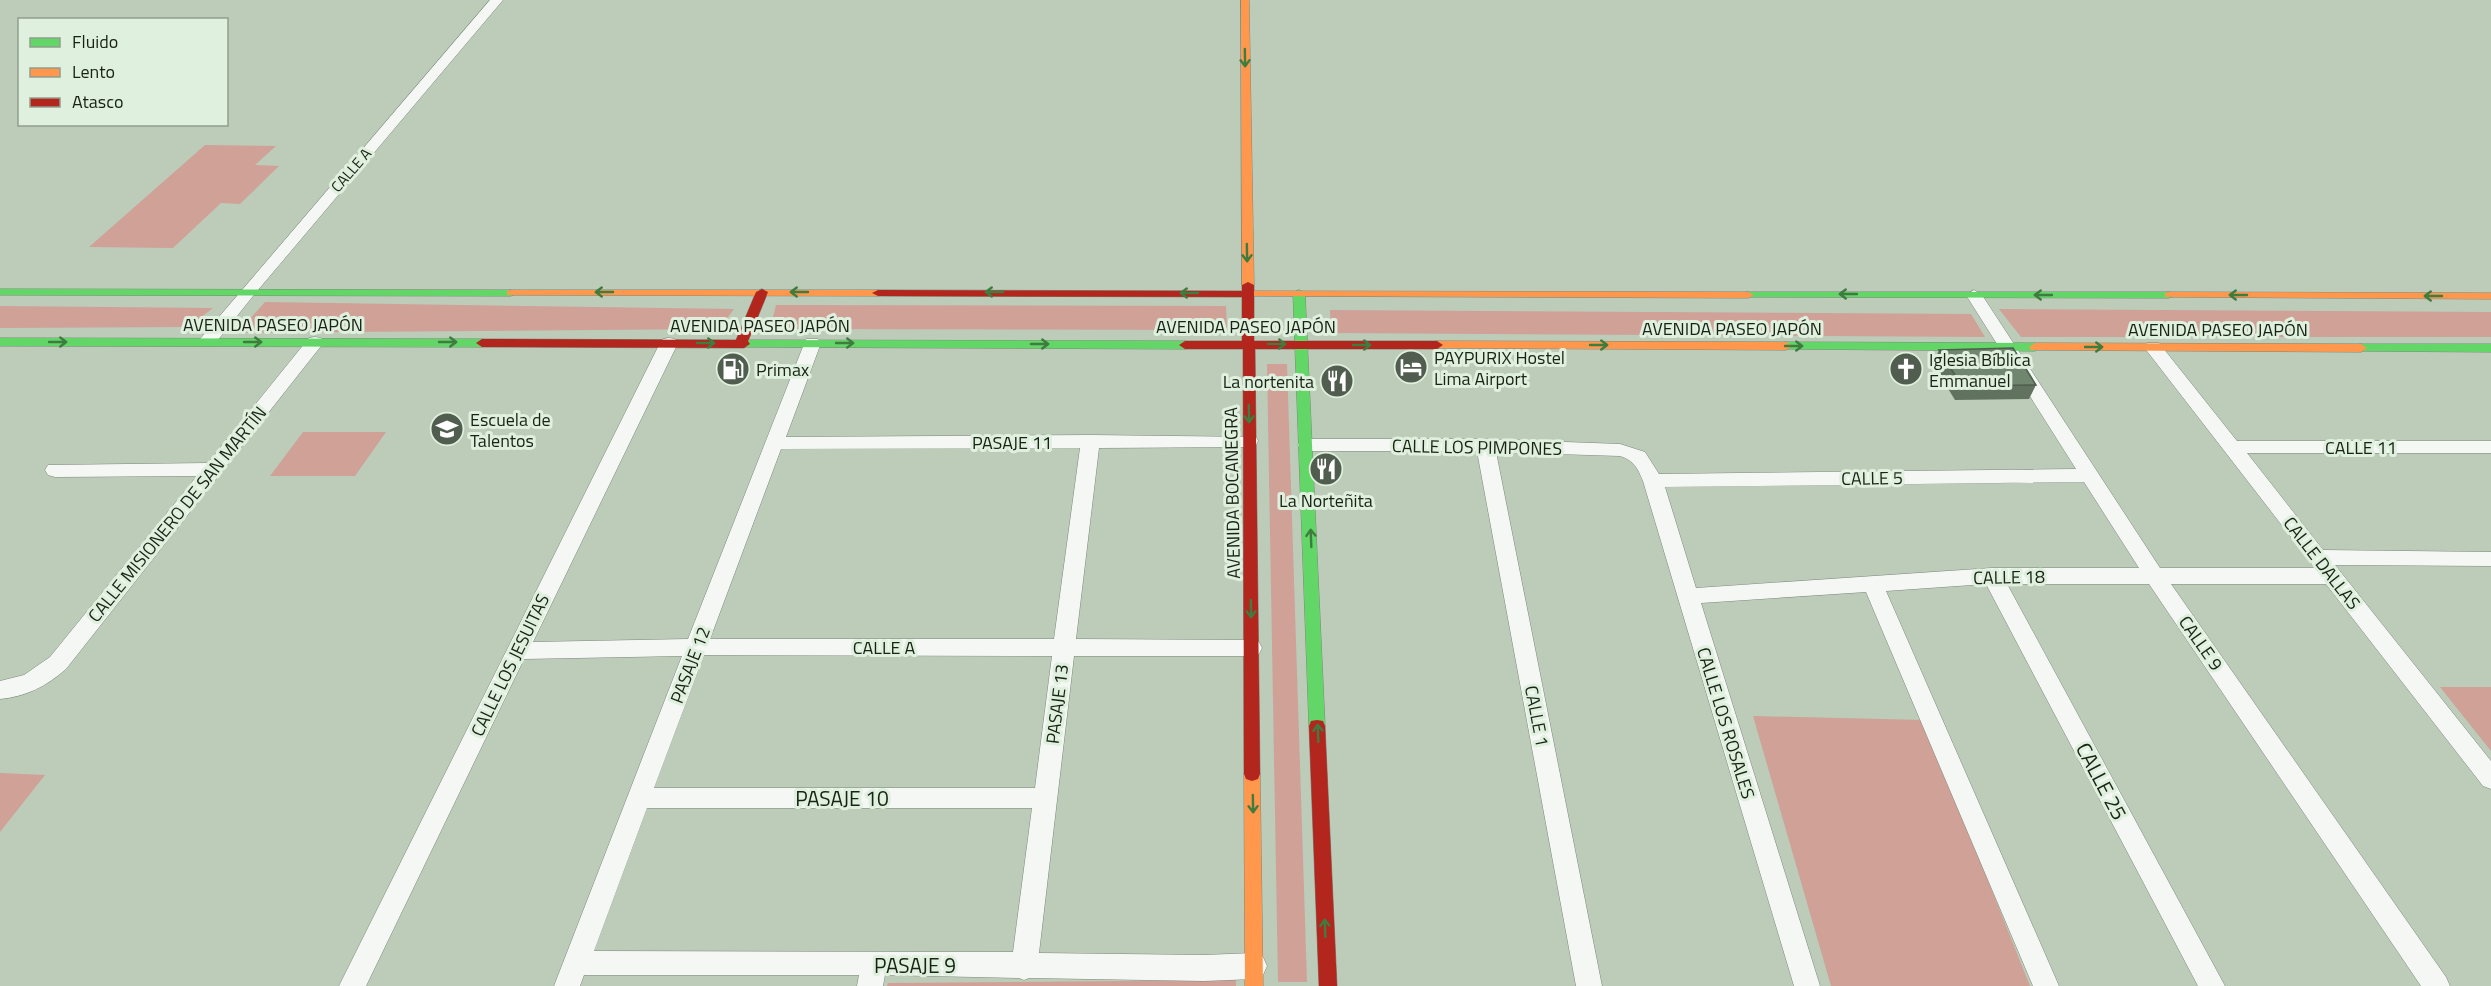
<svg xmlns="http://www.w3.org/2000/svg" width="2491" height="986" viewBox="0 0 2491 986" font-family="'Titillium Web',sans-serif">
  <style>
    .green { fill: #cfa197 }
    .lines { fill: none; stroke-linecap: round; stroke-linejoin: round }
    .street-casing { stroke: #7c887a; stroke-width: 1 }
    .fast-casing { stroke: #7c887a; stroke-width: 1 }
    .slow-casing { stroke: #7c887a; stroke-width: 1 }
    .jam-casing { stroke: #7c887a; stroke-width: 1 }
    .street { fill: #f5f7f4; fill-rule: evenodd }
    .fast { fill: #63d668; fill-rule: evenodd }
    .slow { fill: #ff974d; fill-rule: evenodd }
    .jam { fill: #b3261e; fill-rule: evenodd }
    .wall { fill: #61735f }
    .building { fill: #71866e; stroke: #4f5e4d; stroke-width: 1.5 }
    .oneway { stroke: #3e7c3f }
    .labels { text-anchor: middle; dominant-baseline: central; stroke-width: 6; stroke-linejoin: round; paint-order: stroke }
    .far-street-label { font-size: 15px; fill: #182316; stroke: #e0f0de }
    .street-label { font-size: 18px; fill: #182316; stroke: #e0f0de }
    .poi-label { font-size: 18px; fill: #182316; stroke: #e0f0de; text-anchor: start }
    .near-street-label { font-size: 21px; fill: #182316; stroke: #e0f0de }
  </style>
  <rect width="100%" height="100%" fill="#bcccb9"/>
  <g class="green">
    <path d="M205,145L276,146L255,165L279,166L240,204L221,203L173,248L89,247Z"/>
    <path d="M265,302L734,309L719,329L237,333Z"/>
    <path d="M776,305L1226,306L1227,330L770,329Z"/>
    <path d="M0,306L213,308L188,327L0,328Z"/>
    <path d="M1999,309L2491,312V337H2021Z"/>
    <path d="M1330,310L1971,314L1985,337L1331,333Z"/>
    <path d="M1267,364H1287L1307,982H1278Z"/>
    <path d="M303,432H386L355,476H270Z"/>
    <path d="M2440,687H2491V751Z"/>
    <path d="M1753,716L1924,720L2030,986H1831Z"/>
    <path d="M0,773L45,775L0,832Z"/>
    <path d="M1236,980V986H887L888,983Z"/>
  </g>
  <g class="lines">
    <g class="street-casing">
      <g id="street">
        <path d="M490,0H503L253,296L213,346H201L198,342L201,338Z"/>
        <path d="M1974,290L1982,295L2160,568H2315L2147,351L2144,347L2147,343H2159L2237,441H2491V453H2247L2323,550L2491,552V566L2335,565L2491,761V789L2483,786L2326,584H2171L2446,977L2450,986H2421L2149,584H2007L2225,986H2198L1986,584L1886,591L2059,986H2033L1866,592L1701,603L1820,986H1794L1643,481C1638,469 1634,460 1620,456L1496,452L1602,986H1576L1477,451H1307L1300,449L1298,445L1300,441L1307,439H1485L1620,444L1645,452L1659,474L2076,469L1966,295ZM2084,482L2139,568H1992L1696,588L1665,487Z"/>
        <path d="M315,337L321,338L324,342L321,346L66,669C47,686 25,697 0,699V681L24,675L50,657L197,476L55,477L48,475L45,470L48,465L208,463L309,338Z"/>
        <path d="M669,338L675,339L678,343L533,642L688,639L806,339H818L821,343L786,437L1090,435L1256,437L1258,441L1256,445L1249,447L1099,448L1076,639L1251,640L1259,642L1262,648L1259,654L1251,656H1074L1039,953L1204,955L1254,953L1263,957L1267,966L1263,975L1254,979L1204,981L1029,978L1024,980L1019,978L885,975L883,986H857L859,975H584L580,986H554L682,656L524,659L366,986H339L660,343L663,339ZM1080,448L1054,639H710L781,449ZM704,655L1052,656L1035,788H654ZM647,808H1032L1013,952L594,951Z"/>
      </g>
    </g>
    <g class="fast-casing">
      <g id="fast">
        <path d="M0,289L511,290L517,293L511,296L0,295Z"/>
        <path d="M1299,290L1305,293L1325,726L1323,731L1317,732L1311,731L1309,726L1293,293Z"/>
        <path d="M1748,292H2169L2175,295L2169,298L1744,297V293Z"/>
        <path d="M0,338L482,339L488,343L482,347L0,346Z"/>
        <path d="M744,340L1185,341L1191,345L1185,349L740,347L738,344L740,341Z"/>
        <path d="M1786,342L2035,343L2041,347L2035,351L1782,349L1780,346L1782,343Z"/>
        <path d="M2361,344H2491V352L2357,351L2355,348L2357,345Z"/>
      </g>
    </g>
    <g class="slow-casing">
      <g id="slow">
        <path d="M1241,0H1249L1254,285L1248,288L1242,285Z"/>
        <path d="M511,290H878L884,293L878,296L507,295V291Z"/>
        <path d="M1245,291L1748,292L1754,295L1748,298L1241,296L1239,294Z"/>
        <path d="M2169,292L2491,293V299L2165,297V293Z"/>
        <path d="M1437,341L1786,342L1792,346L1786,350L1433,348L1431,345Z"/>
        <path d="M2035,343L2361,344L2367,348L2361,352L2031,350L2029,347Z"/>
        <path d="M1252,767L1258,769L1260,774L1263,986H1245L1244,774L1246,769Z"/>
      </g>
    </g>
    <g class="jam-casing">
      <g id="jam">
        <path d="M1248,282L1254,285V341H1437L1443,345L1437,349H1255L1260,774L1258,779L1252,781L1246,779L1244,774L1243,349H1185L1179,345L1185,341H1242V297L878,296L872,293L878,290L1242,291V285Z"/>
        <path d="M762,289L768,292L748,341L750,344L744,348L482,347L476,343L482,339L736,340L756,292Z"/>
        <path d="M1317,720L1323,721L1325,726L1337,986H1319L1309,726L1311,721Z"/>
      </g>
    </g>
    <use href="#street" class="street"/>
    <use href="#fast" class="fast"/>
    <use href="#slow" class="slow"/>
    <use href="#jam" class="jam"/>
  </g>
  <path class="wall" d="M1939,350L2036,385L2029,399L1955,400L1933,364Z"/>
  <path class="building" d="M2013,348L2036,385L1962,386L1939,350Z"/>
  <defs><path id="oneway-shaft" d="M-6 0H5M1.5-3L5.5 0L1.5 3" fill="none" stroke-width="1.6" stroke-linecap="round" stroke-linejoin="round" transform="scale(1.5)"/></defs>
  <g class="oneway">
    <use href="#oneway-shaft" transform="translate(1245 58) rotate(89)"/>
    <use href="#oneway-shaft" transform="translate(1247 253) rotate(89)"/>
    <use href="#oneway-shaft" transform="translate(604 292) rotate(-180)"/>
    <use href="#oneway-shaft" transform="translate(799 292) rotate(-180)"/>
    <use href="#oneway-shaft" transform="translate(994 292) rotate(-180)"/>
    <use href="#oneway-shaft" transform="translate(1189 293) rotate(-180)"/>
    <use href="#oneway-shaft" transform="translate(1848 294) rotate(-180)"/>
    <use href="#oneway-shaft" transform="translate(2043 295) rotate(-180)"/>
    <use href="#oneway-shaft" transform="translate(2238 295) rotate(-180)"/>
    <use href="#oneway-shaft" transform="translate(2433 296) rotate(-180)"/>
    <use href="#oneway-shaft" transform="translate(58 342)"/>
    <use href="#oneway-shaft" transform="translate(253 342)"/>
    <use href="#oneway-shaft" transform="translate(448 342)"/>
    <use href="#oneway-shaft" transform="translate(706 343)"/>
    <use href="#oneway-shaft" transform="translate(845 343)"/>
    <use href="#oneway-shaft" transform="translate(1040 344)"/>
    <use href="#oneway-shaft" transform="translate(1277 344) rotate(1)"/>
    <use href="#oneway-shaft" transform="translate(1362 345)"/>
    <use href="#oneway-shaft" transform="translate(1599 345)"/>
    <use href="#oneway-shaft" transform="translate(1794 346)"/>
    <use href="#oneway-shaft" transform="translate(2094 347)"/>
    <use href="#oneway-shaft" transform="translate(1249 414) rotate(89)"/>
    <use href="#oneway-shaft" transform="translate(1311 538) rotate(-92)"/>
    <use href="#oneway-shaft" transform="translate(1251 609) rotate(89)"/>
    <use href="#oneway-shaft" transform="translate(1318 733) rotate(-92)"/>
    <use href="#oneway-shaft" transform="translate(1253 804) rotate(89)"/>
    <use href="#oneway-shaft" transform="translate(1325 928) rotate(-92)"/>
  </g>
  <defs>
    <g id="hotel-disc" transform="scale(1.725)"><circle r="9.5" fill="#515e4f" stroke="#e0f0de"/><path d="M-6-4.5h1.5V1H6V5H4.5V3h-9V5H-6ZM-4 0a1.8 1.8 0 1 1 3.6 0ZM.5 0V-2.5h3Q6-2.5 6 0Z" fill="#fff"/></g>
    <g id="fuel-disc" transform="scale(1.725)"><circle r="9.5" fill="#515e4f" stroke="#e0f0de"/><path d="M-5.5-6h7V0h2V4h1.3V-2.5L3-4.5l.8-.8L6-3V5H2.5V1h-1V6h-7ZM-4.2-4.7v3.2H.2V-4.7Z" fill="#fff"/></g>
    <g id="church-disc" transform="scale(1.725)"><circle r="9.5" fill="#515e4f" stroke="#e0f0de"/><path d="M-1.2-6h2.4v3.5h3.3v2.4h-3.3V6h-2.4V-.1h-3.3v-2.4h3.3Z" fill="#fff"/></g>
    <g id="restaurant-disc" transform="scale(1.725)"><circle r="9.5" fill="#515e4f" stroke="#e0f0de"/><path d="M-5-6h1v4h1v-4h1v4h1v-4h1v5L-1.5 .5V6h-2V.5L-5-1ZM5-6V6H3V1.5H1.5Q1.5-4 5-6Z" fill="#fff"/></g>
    <g id="university-disc" transform="scale(1.725)"><circle r="9.5" fill="#515e4f" stroke="#e0f0de"/><path d="M0-5L7-2L0 1L-7-2ZM-4 1L0 2.5L4 1V4Q0 6-4 4Z" fill="#fff"/></g>
  </defs>
  <g fill-rule="evenodd">
    <use href="#hotel-disc" x="1411" y="367"/>
    <use href="#fuel-disc" x="733" y="369"/>
    <use href="#church-disc" x="1906" y="369"/>
    <use href="#restaurant-disc" x="1337" y="381"/>
    <use href="#university-disc" x="447" y="429"/>
    <use href="#restaurant-disc" x="1326" y="469"/>
  </g>
  <g class="labels">
    <g class="far-street-label">
      <text transform="translate(351 170) rotate(-49)">CALLE A</text>
    </g>
    <g class="street-label">
      <text x="273" y="324">AVENIDA PASEO JAPÓN</text>
      <text x="760" y="325">AVENIDA PASEO JAPÓN</text>
      <text x="1246" y="326">AVENIDA PASEO JAPÓN</text>
      <text x="1732" y="328">AVENIDA PASEO JAPÓN</text>
      <text x="2218" y="329">AVENIDA PASEO JAPÓN</text>
      <text x="1012" y="442">PASAJE 11</text>
      <text transform="translate(1477 447) rotate(1)">CALLE LOS PIMPONES</text>
      <text x="2361" y="447">CALLE 11</text>
      <text transform="translate(1872 478) rotate(-1)">CALLE 5</text>
      <text transform="translate(1232 493) rotate(-91)">AVENIDA BOCANEGRA</text>
      <text transform="translate(177 514) rotate(-51)">CALLE MISIONERO DE SAN MARTÍN</text>
      <text transform="translate(2322 563) rotate(52)">CALLE DALLAS</text>
      <text transform="translate(2009 577) rotate(-1)">CALLE 18</text>
      <text transform="translate(2201 643) rotate(55)">CALLE 9</text>
      <text x="884" y="647">CALLE A</text>
      <text transform="translate(510 665) rotate(-64)">CALLE LOS JESUITAS</text>
      <text transform="translate(690 665) rotate(-69)">PASAJE 12</text>
      <text transform="translate(1057 704) rotate(-83)">PASAJE 13</text>
      <text transform="translate(1537 716) rotate(79)">CALLE 1</text>
      <text transform="translate(1726 723) rotate(73)">CALLE LOS ROSALES</text>
    </g>
    <g class="poi-label">
      <text x="1434" y="357">PAYPURIX Hostel<tspan x="1434" dy="21">Lima Airport</tspan></text>
      <text x="1929" y="359">Iglesia Bíblica<tspan x="1929" dy="21">Emmanuel</tspan></text>
      <text x="756" y="369">Primax</text>
      <text x="1314" y="381" text-anchor="end">La nortenita</text>
      <text x="470" y="419">Escuela de<tspan x="470" dy="21">Talentos</tspan></text>
      <text x="1326" y="500" text-anchor="middle">La Norteñita</text>
    </g>
    <g class="near-street-label">
      <text transform="translate(2102 781) rotate(62)">CALLE 25</text>
      <text x="842" y="798">PASAJE 10</text>
      <text x="915" y="965">PASAJE 9</text>
    </g>
  </g>
  <rect x="18" y="18" width="210" height="108" fill="#e0f0de" stroke="#909e8e" stroke-width="1.5"/>
  <rect x="30" y="38" width="30" height="9" fill="#63d668" stroke="#909e8e" stroke-width="1.5"/>
  <text x="72" y="48" font-size="18" fill="#182316">Fluido</text>
  <rect x="30" y="68" width="30" height="9" fill="#ff974d" stroke="#909e8e" stroke-width="1.5"/>
  <text x="72" y="78" font-size="18" fill="#182316">Lento</text>
  <rect x="30" y="98" width="30" height="9" fill="#b3261e" stroke="#909e8e" stroke-width="1.5"/>
  <text x="72" y="108" font-size="18" fill="#182316">Atasco</text>
</svg>
